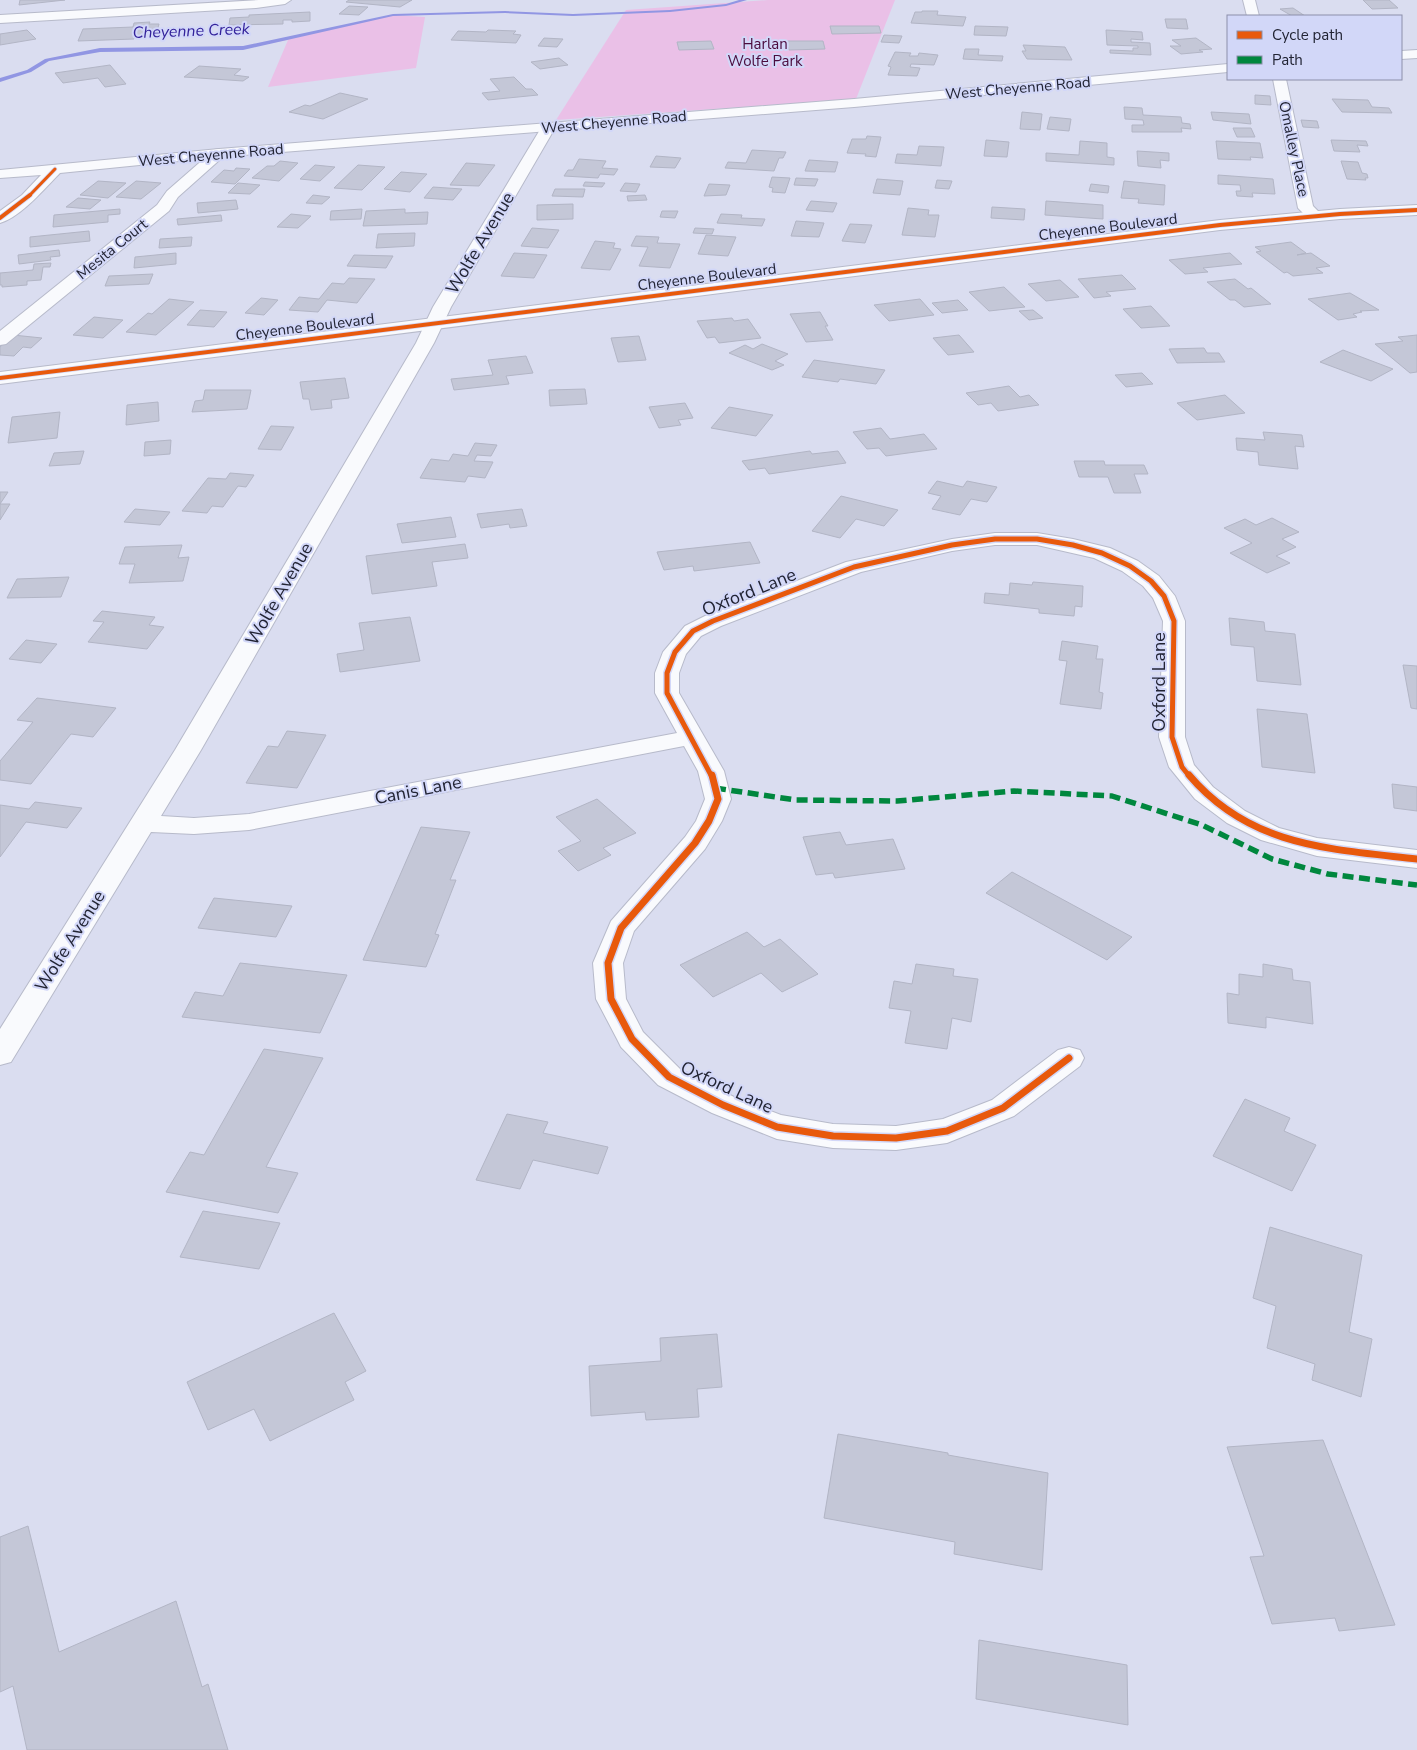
<svg xmlns="http://www.w3.org/2000/svg" width="1417" height="1750" viewBox="0 0 1417 1750" font-family="'Nunito Sans',sans-serif">
  <style>
    .green { fill: #eac0e7 }
    .lines { fill: none; stroke-linecap: round; stroke-linejoin: round }
    .stream { fill: #9196e3; fill-rule: evenodd }
    .building { fill: #c4c7d7; stroke: #b2b5c5 }
    .street-casing { stroke: #b7baca; stroke-width: 2 }
    .secondary-casing { stroke: #b7baca; stroke-width: 2 }
    .street { fill: #f9fafd; fill-rule: evenodd }
    .secondary { fill: #f9fafd; fill-rule: evenodd }
    .quiet { stroke: #00873e; stroke-width: 5.5; stroke-dasharray: 11 5.5; stroke-linecap: butt }
    .cycleway-far3-casing { stroke: #d2d7f8; stroke-width: 4.5 }
    .cycleway-far2-casing { stroke: #d2d7f8; stroke-width: 5.5 }
    .cycleway-far1-casing { stroke: #d2d7f8; stroke-width: 8 }
    .cycleway-casing { stroke: #d2d7f8; stroke-width: 10 }
    .cycleway-far3 { stroke: #e8590c; stroke-width: 3 }
    .cycleway-far2 { stroke: #e8590c; stroke-width: 4 }
    .cycleway-far1 { stroke: #e8590c; stroke-width: 5 }
    .cycleway { stroke: #e8590c; stroke-width: 7 }
    .labels { text-anchor: middle; dominant-baseline: central; stroke-width: 4; stroke-linejoin: round; paint-order: stroke }
    .far-park-label { font-size: 15px; fill: #4b0c3e; stroke: #d2d7f8 }
    .far-street-label { font-size: 15px; fill: #222434; stroke: #d2d7f8 }
    .far-water-label { font-size: 16px; font-style: italic; fill: #32219a; stroke: #d2d7f8 }
    .street-label { font-size: 18px; fill: #222434; stroke: #d2d7f8 }
  </style>
  <rect width="100%" height="100%" fill="#daddf0"/>
  <g class="green">
    <path d="M768,0H895L856,99L556,120L626,10Z"/>
    <path d="M393,15L425,17L416,68L268,87L288,40L244,48Z"/>
  </g>
  <g class="lines">
    <path class="stream" d="M739,0H747L726,6L670,12L573,16L505,13L393,16L243,50L100,52L49,61L31,72L0,82V78L27,70L45,59L100,48L243,46L393,14L505,11L573,14L670,10L726,4Z"/>
  </g>
  <g class="building">
    <path d="M20,0H65L19,5Z"/>
    <path d="M349,0H412L400,7L346,2Z"/>
    <path d="M1363,0H1389L1398,8L1372,9Z"/>
    <path d="M349,6L368,7L359,15L339,14Z"/>
    <path d="M1293,8L1305,16H1292L1280,9Z"/>
    <path d="M922,11H938L937,15L966,17L963,26L911,23L915,12H922Z"/>
    <path d="M310,12V21L292,22V20H283V24L229,25L230,18L249,17V15Z"/>
    <path d="M1165,19H1186L1188,29L1167,28Z"/>
    <path d="M150,22L149,24H159L156,35L135,36L134,39L78,41L83,29L133,27L134,23Z"/>
    <path d="M830,26H879L881,33L832,34Z"/>
    <path d="M975,26L1008,27L1006,36L974,35Z"/>
    <path d="M27,30L36,39L0,45V34Z"/>
    <path d="M488,30L516,31L513,34L521,35L516,43L451,40L458,31L486,32Z"/>
    <path d="M1106,30L1142,32L1143,40L1131,39V42L1150,43L1151,55L1110,53V50L1133,51V48H1138V46L1107,45Z"/>
    <path d="M884,35L902,36L899,43L881,42Z"/>
    <path d="M544,38L563,39L557,47L538,46Z"/>
    <path d="M1196,38L1212,49L1199,50L1203,52L1181,54L1170,46H1181L1172,40Z"/>
    <path d="M711,41L714,49L679,50L677,42Z"/>
    <path d="M782,41H823L825,49L789,50L788,47H783Z"/>
    <path d="M1023,45L1065,47L1072,60L1027,59L1022,51H1026Z"/>
    <path d="M965,49H979L978,55L1003,56L1002,61L963,59Z"/>
    <path d="M895,52L911,53L909,56H918L919,53L938,55L934,65L911,64L910,67L920,68L917,76L888,75L891,67L888,66Z"/>
    <path d="M559,58L568,65L540,69L531,62Z"/>
    <path d="M110,65L126,84L105,87L98,78L63,83L55,73Z"/>
    <path d="M199,66L241,69L234,75L249,77L243,81L184,77Z"/>
    <path d="M514,77L526,89H532L538,95L488,100L482,93L500,91L490,79Z"/>
    <path d="M340,93L368,99L323,119L289,112L305,105L310,106Z"/>
    <path d="M1255,95L1270,96L1271,105L1255,104Z"/>
    <path d="M1332,99L1368,100L1372,107L1389,108L1392,113L1342,112Z"/>
    <path d="M1124,107L1142,108L1143,115L1181,117L1182,123L1190,124L1191,129L1181,128L1182,132H1132V125H1144L1143,120L1125,119Z"/>
    <path d="M1022,112L1042,114L1040,130L1020,129Z"/>
    <path d="M1211,112L1249,114L1251,124L1213,120Z"/>
    <path d="M1050,117L1071,119L1069,131L1047,129Z"/>
    <path d="M1301,120L1317,121L1319,128L1303,127Z"/>
    <path d="M1233,128H1251L1255,137H1237Z"/>
    <path d="M867,136L881,137L876,157L865,156L866,154L847,153L852,139H866Z"/>
    <path d="M986,140L1009,142L1007,157L984,156Z"/>
    <path d="M1331,140L1366,141L1368,146L1357,145L1360,152L1334,151Z"/>
    <path d="M1080,141L1107,143V157L1114,158V165L1046,161V153L1079,155Z"/>
    <path d="M1216,141L1260,143L1263,158L1250,157L1251,160L1218,159Z"/>
    <path d="M919,146L944,147L941,166L895,163L897,154L917,155Z"/>
    <path d="M752,150L786,152L783,158H779L774,171L725,168L728,162L746,163Z"/>
    <path d="M1137,151L1169,153V161L1160,160L1161,168L1138,166Z"/>
    <path d="M656,156L681,158L675,168L650,167Z"/>
    <path d="M579,159L606,161L602,168L618,169L614,175L600,174L598,178L564,176L568,170H573Z"/>
    <path d="M809,160L838,162L835,172L805,171Z"/>
    <path d="M280,161L298,163L279,181L252,178L267,166H274Z"/>
    <path d="M1341,161L1358,162L1362,173L1367,174L1368,178H1365L1366,180L1347,179Z"/>
    <path d="M466,163L495,165L479,186L450,185Z"/>
    <path d="M315,165L335,167L320,181L300,179Z"/>
    <path d="M358,165L385,167L362,190L334,188Z"/>
    <path d="M236,168L250,169L235,184L211,182L224,170L234,171Z"/>
    <path d="M401,172L427,174L410,192L384,189Z"/>
    <path d="M1218,175L1273,179L1275,194L1252,193L1253,197L1237,196L1236,191H1241L1240,185L1218,184Z"/>
    <path d="M772,177L790,178L785,193L772,192L773,188L769,187Z"/>
    <path d="M796,178L818,179L815,186L794,185Z"/>
    <path d="M877,179L903,181L900,195L873,193Z"/>
    <path d="M937,180L952,181L949,189L935,188Z"/>
    <path d="M98,181L126,183L108,198L80,195Z"/>
    <path d="M136,181L161,183L141,199L116,197Z"/>
    <path d="M1124,181L1165,185L1164,205L1138,203L1139,199L1121,198Z"/>
    <path d="M585,182L605,183L602,187L583,186Z"/>
    <path d="M238,183L260,185L250,194L228,193Z"/>
    <path d="M625,183L640,184L636,192L620,191Z"/>
    <path d="M709,184L730,185L726,195L704,196Z"/>
    <path d="M1091,184L1109,186L1108,193L1089,191Z"/>
    <path d="M433,187L462,189L453,200L424,198Z"/>
    <path d="M555,189H585L583,197L552,196Z"/>
    <path d="M313,195L330,197L322,204L306,203Z"/>
    <path d="M645,195L647,200L628,201L627,196Z"/>
    <path d="M78,198L101,200L90,209L66,207Z"/>
    <path d="M236,200L238,209L198,213L197,203Z"/>
    <path d="M811,201L837,203L833,212L806,210Z"/>
    <path d="M1046,201L1103,205V219L1045,215Z"/>
    <path d="M573,204V219L537,220V205Z"/>
    <path d="M992,207L1025,209L1024,220L991,218Z"/>
    <path d="M908,208L929,210L928,215H939L935,237L902,235Z"/>
    <path d="M120,209V214L108,215V222L53,227L54,215Z"/>
    <path d="M362,209L361,219L330,220L331,211Z"/>
    <path d="M405,209V213L428,212L427,224L363,226L366,211Z"/>
    <path d="M662,211H678L675,218L660,217Z"/>
    <path d="M291,214L311,216L298,228L277,227Z"/>
    <path d="M721,214L742,215L741,218L765,219L762,226L717,223Z"/>
    <path d="M221,215L222,221L178,225L177,219Z"/>
    <path d="M796,221L824,223L819,237L791,236Z"/>
    <path d="M850,224L872,225L865,243L842,241Z"/>
    <path d="M532,228L559,230L548,248L521,246Z"/>
    <path d="M695,228L714,229L712,234L693,233Z"/>
    <path d="M89,231L90,241L30,247V237Z"/>
    <path d="M415,233L414,246L376,248L378,234Z"/>
    <path d="M706,235L736,237L728,256L698,254Z"/>
    <path d="M636,236L659,237L657,243L680,244L670,268L639,266L648,247L631,246Z"/>
    <path d="M192,237L191,246L159,248L160,239Z"/>
    <path d="M595,241L615,243L613,248L621,249L610,270L581,268Z"/>
    <path d="M1291,242L1306,253L1297,255L1311,253L1330,266L1316,268L1323,273L1293,276L1287,272L1284,273L1256,252L1261,251L1255,247Z"/>
    <path d="M59,250L60,256L50,257L51,260L19,264L18,255Z"/>
    <path d="M176,253V264L134,268L135,257Z"/>
    <path d="M514,253L547,255L534,278L501,276Z"/>
    <path d="M1230,253L1242,264L1203,268L1208,272L1185,274L1169,260Z"/>
    <path d="M354,255L393,256L386,268L347,266Z"/>
    <path d="M51,263L50,267H43L41,280L27,281V285L2,287V285H0V273L33,270L34,264Z"/>
    <path d="M153,274L149,284L105,286L109,276Z"/>
    <path d="M1122,275L1136,289L1106,292L1111,296L1094,298L1078,279Z"/>
    <path d="M349,278L375,279L357,303L327,300L318,312L289,310L299,297L319,299L332,283L344,284Z"/>
    <path d="M1235,279L1248,289L1251,288L1271,304L1244,307L1235,300H1230L1207,282Z"/>
    <path d="M1060,280L1079,297L1046,301L1028,284Z"/>
    <path d="M1004,287L1025,307L989,311L969,292Z"/>
    <path d="M1350,293L1379,310L1360,311L1362,312L1353,314L1357,317L1338,320L1308,299Z"/>
    <path d="M261,298L278,300L264,315L245,313Z"/>
    <path d="M169,299L194,302L156,335L126,332L148,313L152,314Z"/>
    <path d="M920,299L934,315L889,321L874,305Z"/>
    <path d="M958,300L968,310L942,313L932,303Z"/>
    <path d="M1151,306L1170,326L1141,328L1123,309Z"/>
    <path d="M200,310L227,312L214,327L187,325Z"/>
    <path d="M1033,310L1043,318L1029,320L1019,311Z"/>
    <path d="M820,312L828,326H825L833,340L806,342L790,314Z"/>
    <path d="M94,317L123,320L103,338L73,335Z"/>
    <path d="M732,318L734,321L748,319L761,338L719,343L715,337L707,338L697,321Z"/>
    <path d="M13,335L42,338L31,348L23,347L14,356L0,355V347Z"/>
    <path d="M959,335L974,352L948,355L933,338Z"/>
    <path d="M1417,335V372L1410,373L1375,344L1403,341L1398,337Z"/>
    <path d="M639,336L646,360L618,362L611,338Z"/>
    <path d="M762,344L788,354L775,361L784,365L772,370L729,353L745,345L753,349Z"/>
    <path d="M1204,348L1207,353H1219L1225,362L1177,363L1169,349Z"/>
    <path d="M1343,350L1393,369L1371,381L1320,362Z"/>
    <path d="M526,356L533,373L506,376L509,384L454,390L451,379L493,375L488,360Z"/>
    <path d="M814,360L885,370L876,384L840,379L838,382L802,377Z"/>
    <path d="M1142,373L1153,384L1126,387L1115,375Z"/>
    <path d="M345,378L349,398L331,400L332,408L311,410L309,399H303L300,382Z"/>
    <path d="M1009,386L1020,397L1029,395L1039,405L998,411L991,403L978,405L966,393Z"/>
    <path d="M585,389L587,404L550,406L549,390Z"/>
    <path d="M205,390H251L247,409L192,412L195,401L203,400Z"/>
    <path d="M1225,395L1245,413L1197,420L1177,403Z"/>
    <path d="M158,402L159,421L126,425L127,405Z"/>
    <path d="M685,403L693,418L678,420L681,425L659,428L649,407Z"/>
    <path d="M729,407L773,415L756,436L711,428Z"/>
    <path d="M60,412L57,438L8,443L12,417Z"/>
    <path d="M271,426L294,427L281,450L258,449Z"/>
    <path d="M881,428L890,439L924,434L937,449L886,456L879,448L867,449L853,432Z"/>
    <path d="M1263,432L1302,435L1304,447L1295,446L1298,469L1259,465L1258,452L1237,450L1236,438L1265,440Z"/>
    <path d="M171,440L170,454L144,456L145,442Z"/>
    <path d="M475,443L497,445L491,456L477,455L474,461L493,462L485,478L468,476L465,482L420,478L431,459L449,461L453,454L468,456Z"/>
    <path d="M84,451L80,464L49,466L54,453Z"/>
    <path d="M810,451L812,454L838,451L846,463L769,474L765,468L749,470L742,461Z"/>
    <path d="M1074,461H1104L1105,465H1144L1148,474H1134L1141,493H1114L1108,477H1079Z"/>
    <path d="M230,473L254,475L246,487L238,486L223,507L212,506L207,513L182,511L208,478L226,479Z"/>
    <path d="M937,481L963,487L967,481L997,487L987,502L971,499L960,515L932,509L941,496L928,493Z"/>
    <path d="M0,492H8L0,504H10L0,520Z"/>
    <path d="M841,496L898,510L884,526L856,519L840,538L812,531Z"/>
    <path d="M135,509L170,512L160,525L124,522Z"/>
    <path d="M522,509L527,526L510,528L509,524L481,528L477,514Z"/>
    <path d="M451,517L456,537L402,543L397,524Z"/>
    <path d="M1272,518L1299,532L1282,539L1296,547L1276,556L1290,563L1267,573L1230,553L1252,543L1224,528L1245,519L1256,525Z"/>
    <path d="M750,542L760,563L694,571L693,566L664,570L657,552Z"/>
    <path d="M465,544L468,558L432,562L437,586L372,594L366,556Z"/>
    <path d="M182,545L178,558L189,557L183,581L129,583L135,564H119L125,547Z"/>
    <path d="M69,577L61,597L7,598L17,579Z"/>
    <path d="M1033,582L1083,586L1082,607L1075,606L1074,616L1039,613V609L984,603L985,593L1009,595L1010,583L1032,585Z"/>
    <path d="M102,611L155,617L149,625L164,627L147,649L88,642L104,622L93,621Z"/>
    <path d="M410,617L420,661L340,672L337,654L364,650L359,623Z"/>
    <path d="M1229,618L1264,622L1265,631L1295,634L1301,685L1257,681L1254,647L1231,645Z"/>
    <path d="M26,640L57,644L41,663L9,659Z"/>
    <path d="M1062,641L1098,646L1096,659H1103L1099,692L1103,693L1101,709L1060,704L1067,661L1059,660Z"/>
    <path d="M1403,665L1417,666V709L1411,708Z"/>
    <path d="M37,698L116,708L93,737L71,734L31,784L0,780V761L33,722L17,720Z"/>
    <path d="M1257,709L1307,714L1315,773L1262,767Z"/>
    <path d="M287,731L326,735L297,788L246,783L268,746L278,747Z"/>
    <path d="M1392,784L1417,787V811L1394,808Z"/>
    <path d="M597,799L636,833L603,848L611,855L578,871L558,851L581,841L556,817Z"/>
    <path d="M35,802L82,808L67,828L26,822L0,857V805L29,809Z"/>
    <path d="M421,827L470,832L450,880H456L435,934L439,935L426,967L363,960Z"/>
    <path d="M840,832L846,845L893,839L905,869L835,878L833,873L816,875L803,837Z"/>
    <path d="M1012,872L1132,937L1107,960L986,893Z"/>
    <path d="M214,898L292,906L276,937L198,928Z"/>
    <path d="M747,932L764,947L780,939L818,974L782,992L761,973L713,997L680,965Z"/>
    <path d="M240,963L347,975L320,1033L182,1017L195,992L223,996Z"/>
    <path d="M916,964L954,969L953,976L978,979L971,1022L952,1018L947,1049L905,1043L911,1011L889,1008L894,981L912,984Z"/>
    <path d="M1263,964L1292,969L1293,980L1310,982L1313,1024L1266,1017V1028L1228,1023L1227,993L1239,995V974L1263,977Z"/>
    <path d="M264,1049L323,1058L266,1167L298,1173L278,1213L166,1192L190,1152L204,1155Z"/>
    <path d="M1245,1099L1290,1118L1284,1131L1316,1145L1292,1191L1213,1156Z"/>
    <path d="M507,1114L548,1122L543,1133L608,1147L598,1174L533,1160L520,1189L476,1180Z"/>
    <path d="M203,1211L280,1223L259,1269L180,1257Z"/>
    <path d="M1270,1227L1362,1255L1349,1332L1372,1339L1361,1397L1312,1380L1315,1364L1267,1348L1276,1306L1253,1298Z"/>
    <path d="M334,1313L366,1371L345,1382L354,1400L270,1441L254,1409L208,1430L187,1382Z"/>
    <path d="M717,1334L722,1387L697,1389L699,1417L646,1420L645,1412L591,1416L589,1366L661,1361L660,1338Z"/>
    <path d="M838,1434L948,1453V1455L1048,1473L1042,1570L954,1554L955,1542L824,1518Z"/>
    <path d="M1323,1440L1395,1625L1339,1631L1335,1618L1272,1624L1250,1557L1264,1556L1227,1447Z"/>
    <path d="M28,1526L59,1652L176,1601L202,1687L208,1684L228,1750H27L13,1686L0,1692V1537Z"/>
    <path d="M979,1640L1127,1665L1128,1725L976,1699Z"/>
  </g>
  <g class="lines">
    <g class="street-casing">
      <g id="street">
        <path d="M259,0H291L285,4L256,8L0,23V15Z"/>
        <path d="M1243,0H1255L1259,16H1247Z"/>
        <path d="M1273,79H1286L1313,206L1323,216L1321,219H1309L1298,208Z"/>
        <path d="M548,124L553,125L555,128L451,307L434,343L201,750L161,816L194,818L249,814L677,733L655,693V673L663,652L685,626L705,616L846,562L952,539L995,533H1037L1073,539L1110,548L1138,561L1159,576L1175,596L1185,621V737L1194,765L1213,787L1245,811L1279,828L1317,838L1417,850V868L1317,856L1261,840L1227,823L1195,799L1169,767L1159,737L1163,621L1153,598L1143,586L1122,571L1094,558L1037,545H995L952,551L861,572L721,626L701,636L686,654L679,673V693L724,771L731,799L722,821L705,849L634,931L623,963L626,999L643,1032L680,1069L734,1097L781,1115L833,1124L896,1126L943,1119L992,1100L1058,1050L1069,1047L1080,1050L1084,1058L1080,1066L1014,1116L947,1143L896,1150L833,1148L777,1139L712,1113L658,1085L621,1047L617,1039L596,999L593,963L611,921L685,837L696,821L705,799L698,771L684,746L249,830L194,834L151,832L11,1062L0,1065V1029L175,750L416,343L433,307L541,128L543,125Z"/>
        <path d="M219,149L224,150L226,153L224,156L178,197L169,211L6,344L0,345V331L157,205L167,191L214,150Z"/>
      </g>
    </g>
    <g class="secondary-casing">
      <g id="secondary">
        <path d="M1417,50V58L1401,59V51Z"/>
        <path d="M1228,64V72L854,107L219,157L60,173C45,188 21,217 0,223V211L22,195L41,175L0,178V170L219,149L854,99Z"/>
        <path d="M1417,205V215L1340,219L1220,230L0,384V372L1220,220L1340,209Z"/>
      </g>
    </g>
    <use href="#street" class="street"/>
    <use href="#secondary" class="secondary"/>
    <path class="quiet" d="M715,788L796,800L897,801L1014,791L1112,796L1202,825L1272,859L1328,874L1417,885"/>
    <g class="cycleway-far3-casing">
      <path id="cycleway-far3" d="M29,196L55,169"/>
    </g>
    <g class="cycleway-far2-casing">
      <g id="cycleway-far2">
        <path d="M0,218L30,195"/>
        <path d="M0,378L1220,225L1340,214L1417,210"/>
      </g>
    </g>
    <g class="cycleway-far1-casing">
      <path id="cycleway-far1" d="M712,777L667,693V673L675,652L693,631L713,621L854,567L952,545L995,539H1037L1073,545L1102,553L1130,566L1151,581L1164,596L1174,621L1172,737L1182,767L1190,777"/>
    </g>
    <g class="cycleway-casing">
      <g id="cycleway">
        <path d="M712,775L718,799L709,821L695,843L621,928L608,963L611,999L632,1039L669,1077L723,1105L777,1127L833,1136L896,1138L947,1131L1003,1108L1069,1058"/>
        <path d="M1189,775C1250,847 1330,849 1417,859"/>
      </g>
    </g>
    <use href="#cycleway-far3" class="cycleway-far3"/>
    <use href="#cycleway-far2" class="cycleway-far2"/>
    <use href="#cycleway-far1" class="cycleway-far1"/>
    <use href="#cycleway" class="cycleway"/>
  </g>
  <g class="labels">
    <g class="far-park-label">
      <text x="765" y="44">Harlan<tspan x="765" dy="17">Wolfe Park</tspan></text>
    </g>
    <g class="far-street-label">
      <text transform="translate(1018 88) rotate(-5)">West Cheyenne Road</text>
      <text transform="translate(614 122) rotate(-5)">West Cheyenne Road</text>
      <text transform="translate(1294 149) rotate(78)">Omalley Place</text>
      <text transform="translate(211 155) rotate(-5)">West Cheyenne Road</text>
      <text transform="translate(1108 227) rotate(-7)">Cheyenne Boulevard</text>
      <text transform="translate(112 249) rotate(-39)">Mesita Court</text>
      <text transform="translate(707 277) rotate(-7)">Cheyenne Boulevard</text>
      <text transform="translate(305 327) rotate(-7)">Cheyenne Boulevard</text>
    </g>
    <g class="far-water-label">
      <text transform="translate(191 31) rotate(-2)">Cheyenne Creek</text>
    </g>
    <g class="street-label">
      <text transform="translate(480 243) rotate(-59)">Wolfe Avenue</text>
      <text transform="translate(749 592) rotate(-22)">Oxford Lane</text>
      <text transform="translate(279 594) rotate(-60)">Wolfe Avenue</text>
      <text transform="translate(1159 682) rotate(-90)">Oxford Lane</text>
      <text transform="translate(418 790) rotate(-11)">Canis Lane</text>
      <text transform="translate(70 941) rotate(-58)">Wolfe Avenue</text>
      <text transform="translate(727 1087) rotate(25)">Oxford Lane</text>
    </g>
  </g>
  <rect x="1227" y="15" width="175" height="65" fill="#d2d7f8" stroke="#8c8faa"/>
  <rect x="1237" y="31" width="25" height="8" fill="#e8590c" stroke="#8c8faa"/>
  <text x="1272" y="40" font-size="15" fill="#222434">Cycle path</text>
  <rect x="1237" y="56" width="25" height="8" fill="#00873e" stroke="#8c8faa"/>
  <text x="1272" y="65" font-size="15" fill="#222434">Path</text>
</svg>
